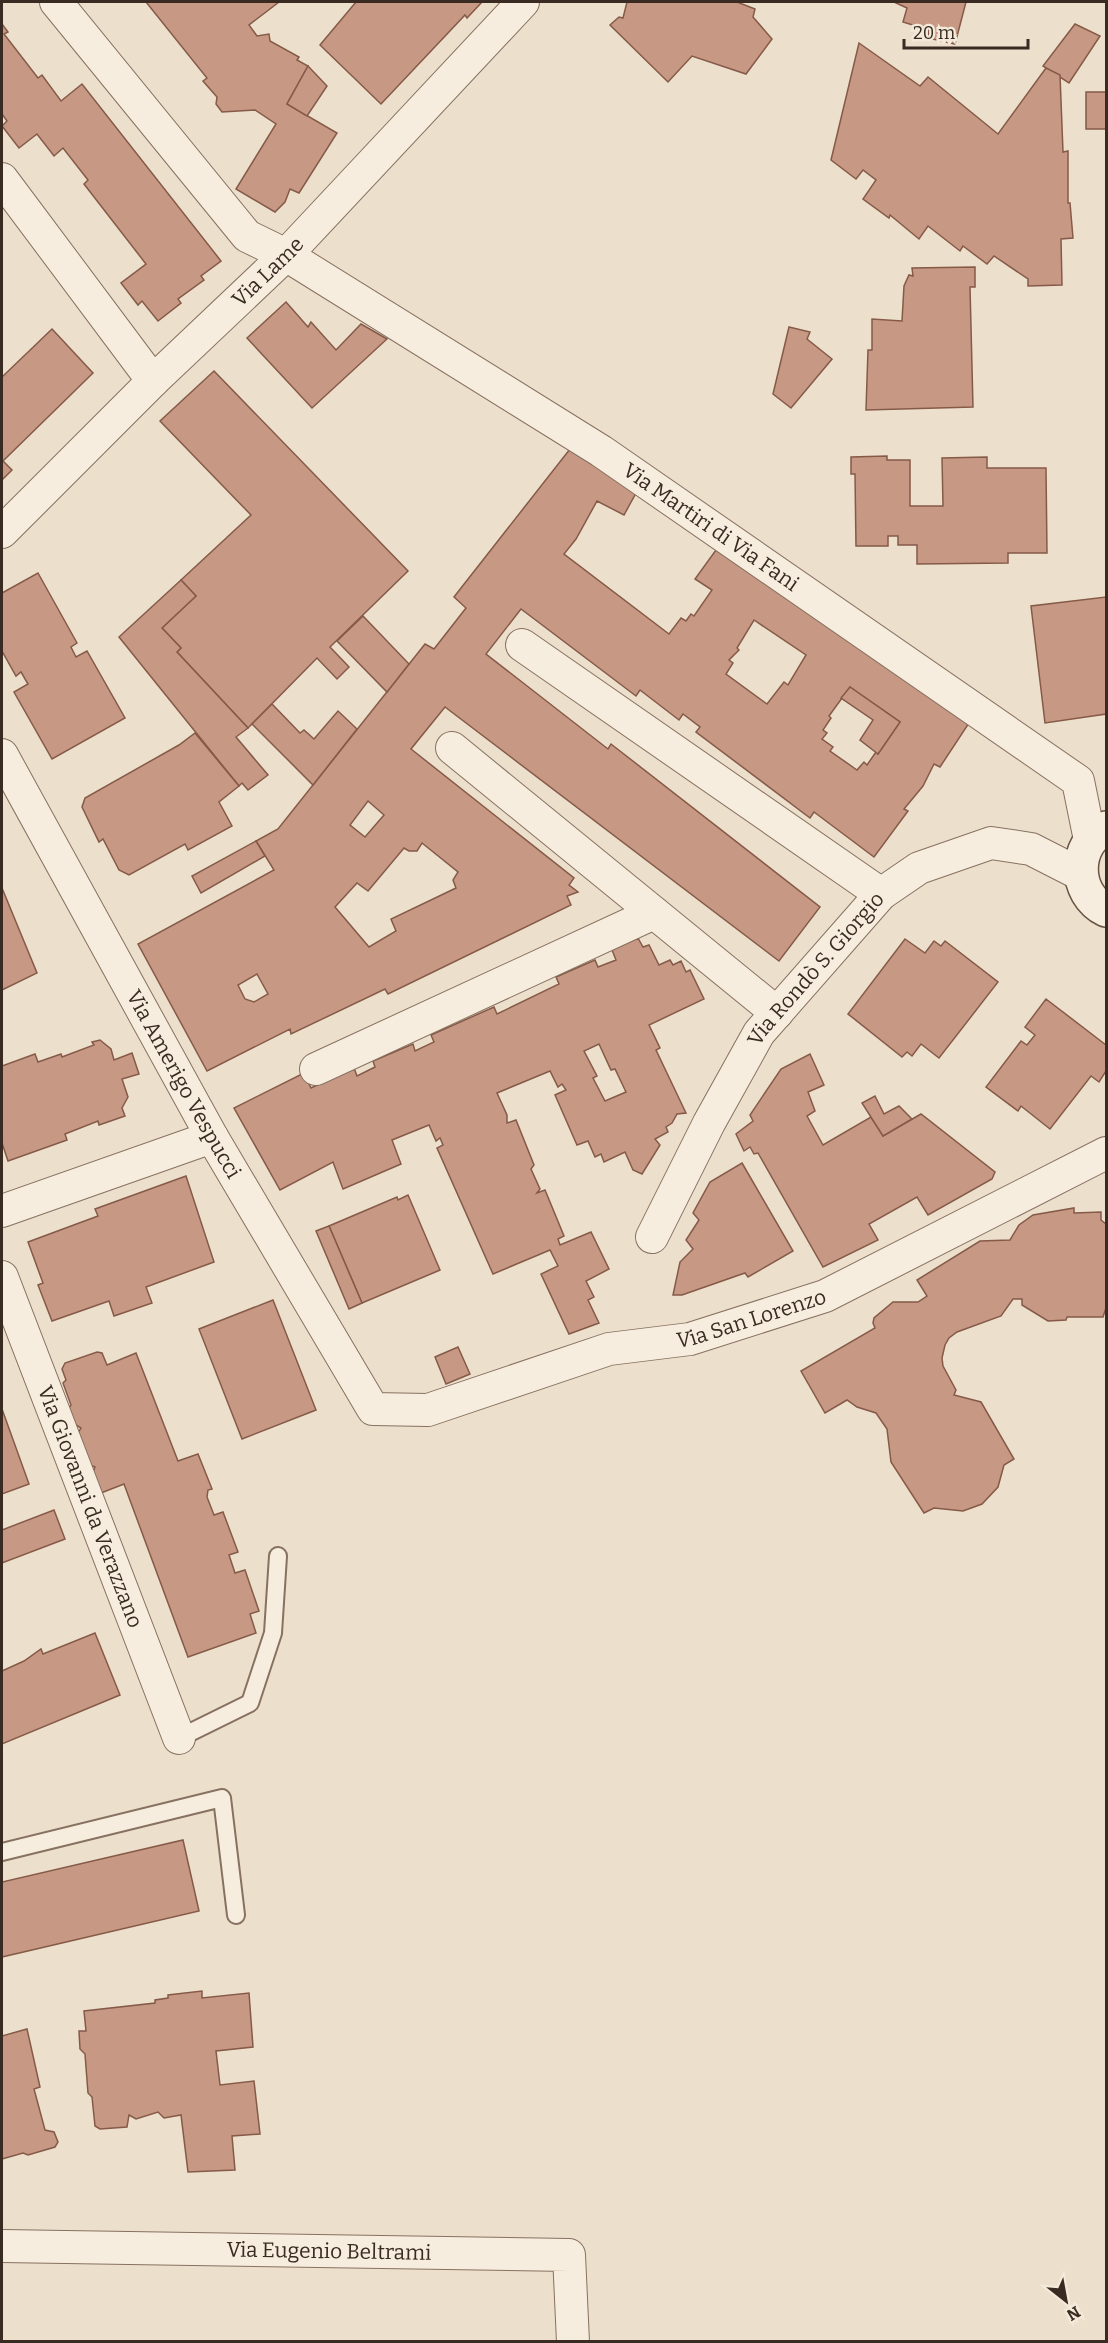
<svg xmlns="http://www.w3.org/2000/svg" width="1108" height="2343" viewBox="0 0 1108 2343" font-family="Bitter,serif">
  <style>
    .building { fill: #c79984; stroke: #855a48; stroke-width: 1.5; fill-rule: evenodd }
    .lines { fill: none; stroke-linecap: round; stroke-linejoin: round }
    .lane-casing { stroke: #877160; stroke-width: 20 }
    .street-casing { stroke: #877160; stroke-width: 34 }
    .secondary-casing { stroke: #695343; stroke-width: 36 }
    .lane { stroke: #f7edde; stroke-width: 16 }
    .street { stroke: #f7edde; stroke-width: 32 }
    .secondary { stroke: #f7edde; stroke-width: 33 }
    .labels { text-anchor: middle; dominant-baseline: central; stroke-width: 4.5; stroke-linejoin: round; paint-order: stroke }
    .street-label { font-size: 21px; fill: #392b22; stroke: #f4eada }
  </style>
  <rect width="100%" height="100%" fill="#ecdfcb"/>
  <g class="building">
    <path d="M146,2H279L249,25L257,36L269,34L270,41L299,57L297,60L308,66L287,104L337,133L299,193L290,189L285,202L275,212L236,189L276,124L255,110L222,112L216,104L217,97L203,81L207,78Z"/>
    <path d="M356,2H482L467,18L465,15L381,104L320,45Z"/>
    <path d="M627,2H737L755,9L753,17L772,39L746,74L692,56L668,82L610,25L619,17L623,18Z"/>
    <path d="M894,2H966L955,44L928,38L929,30L903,22L907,8Z"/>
    <path d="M2,24L8,32L4,34L38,78L42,75L61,101L82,84L221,261L201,276L204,280L178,299L181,303L158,321L142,301L138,305L121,283L146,264L84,184L88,180L63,148L54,156L37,134L19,148L2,126L7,121L2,114Z"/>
    <path d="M1075,24L1100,36L1069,83L1043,66Z"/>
    <path d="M859,43L920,86L928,77L998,134L1046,68L1060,75L1063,152L1068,151V203H1070L1073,238L1061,239L1062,285L1028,286V279L994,256L987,264L963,246L960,251L928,226L919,239L890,215L889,218L863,199L876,180L863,170L856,179L831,160Z"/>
    <path d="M308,66L327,86L307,116L287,104Z"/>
    <rect x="1086" y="92" width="20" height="37"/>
    <path d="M975,267V287H970L973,407L866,410L868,350H872V319L902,321L904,286L909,275L913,276L912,268Z"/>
    <path d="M286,302L308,327L311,322L336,350L361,324L387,339L312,408L247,338Z"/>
    <path d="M789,327L810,332L807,339L832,359L791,408L773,394Z"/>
    <path d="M52,329L93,373L3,461L12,470L2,480V377Z"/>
    <path d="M214,371L408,571L330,647L349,667L337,679L317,658L248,728L177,652L181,648L162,628L196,596L181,580L251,515L160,421Z"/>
    <path d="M570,449L636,493L624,515L597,501L576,539L564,554L669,634L681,618L686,621L691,614L694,616L712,590L695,579L716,550L969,723L940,767L934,764L923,786L904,809L908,811L874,857L814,812L810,818L696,732L700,727L683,714L679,720L640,690L636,696L521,609L486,654L608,749L611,744L820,907L779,961L445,707L411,749L574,878L569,885L578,892L567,896L571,905L388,994L385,989L291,1034L290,1029L207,1071L138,944L274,870L256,841L278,829L425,644L434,649L466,608L454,597ZM754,620L806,655L788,685L784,682L767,704L726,674L733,663L729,660L739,650L737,648ZM850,687L900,722L878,754L876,752L867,765L864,762L857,770L830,751L833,747L822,739L827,733L823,730L831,718L829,716ZM368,801L384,815L365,837L350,825ZM422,843L458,872L453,880L456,888L391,919L396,931L369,947L335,907L357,883L368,891L404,848L409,851H417ZM257,974L268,994L254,1002L245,999L238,985Z"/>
    <path d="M887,456V460H910V506H943L942,458L987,457V468H1046L1047,553H1008V563L917,564V545H898V536H888V546H856L855,474H851V457Z"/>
    <path d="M38,573L77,643L71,647L76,657L87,651L125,718L52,759L14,692L28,684L21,672L16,676L2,651V593Z"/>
    <path d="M181,580L196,596L162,628L181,648L177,652L248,728L236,737L268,775L248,790L242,783L239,786L119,637Z"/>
    <path d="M1106,597V714L1045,723L1031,606Z"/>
    <path d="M363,616L409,664L387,692L337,641Z"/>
    <path d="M850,687L900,722L878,754L860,740L873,720L841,698Z"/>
    <path d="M272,704L300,733L304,730L314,739L338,711L357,729L313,785L252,724Z"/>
    <path d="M195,733L239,786L219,802L232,826L188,850L185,844L129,875L119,870L103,839L99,842L82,807L85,798L179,745Z"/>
    <path d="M256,841L265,856L201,893L192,876Z"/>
    <path d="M2,888L37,973L2,990Z"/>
    <path d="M638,938L643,947L649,945L659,965L670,960L673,965L681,961L686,972L690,970L704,999L649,1025L660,1048L656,1050L686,1113L677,1114L672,1123L666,1127L668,1132L655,1139L660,1145L642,1174L633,1170L625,1152L604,1162L601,1154L595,1157L588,1141L577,1145L555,1095L566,1090L562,1084L558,1087L550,1071L497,1093L507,1115V1123L516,1120L534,1165L531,1169L540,1189L537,1193L545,1190L564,1236L558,1239L560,1245L591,1232L609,1269L586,1281L594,1297L588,1300L599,1323L569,1334L541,1274L558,1266L550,1250L493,1274L437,1148L443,1145L440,1138L436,1141L429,1125L392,1140L401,1164L343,1189L333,1162L280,1190L234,1108L304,1073L311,1088L354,1068L357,1076L375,1067L373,1061L413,1044L415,1051L434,1042L431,1035L494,1007L497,1014L559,984L556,977L595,960L598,967L616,960L612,950ZM599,1044L611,1070L615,1069L626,1092L605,1101L593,1078L597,1076L584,1051Z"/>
    <path d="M905,939L925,953L934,941L941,946L945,941L998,982L939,1058L921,1044L912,1056L907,1052L902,1057L848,1014Z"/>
    <path d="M1046,999L1106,1045V1071L1099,1082L1091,1076L1050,1129L1021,1106L1018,1111L986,1087L1021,1041L1027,1045L1035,1035L1025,1027Z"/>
    <path d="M100,1040L111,1049L114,1060L132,1053L139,1074L122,1079L128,1097L122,1108L125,1116L99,1125L98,1121L65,1134L67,1140L8,1161L2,1143V1066L35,1054L38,1062L61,1054L62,1057L94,1045L92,1042Z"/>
    <path d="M810,1054L824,1085L808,1092L815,1111L807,1116L823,1145L871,1117L883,1136L921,1114L995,1172L992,1179L928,1215L917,1197L869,1224L878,1240L823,1267L758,1153L754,1154L750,1147L744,1151L736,1134L753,1121L750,1115L781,1069Z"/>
    <path d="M875,1096L884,1114L899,1106L912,1119L883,1136L862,1103Z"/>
    <path d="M742,1163L793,1251L748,1277L745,1273L682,1295H673L680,1262L693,1249L686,1240L699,1220L693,1213L710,1182Z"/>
    <path d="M186,1176L214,1262L146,1287L152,1303L114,1316L109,1301L52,1321L38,1285L43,1283L28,1242L98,1216L95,1209Z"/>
    <path d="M408,1195L440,1270L362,1303L329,1226L397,1197L398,1200Z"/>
    <path d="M1074,1208V1213L1101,1212V1220L1106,1224V1308L1103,1317H1067L1066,1320L1048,1321L1022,1305V1299H1013L1001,1316L957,1332L949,1338L945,1345L942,1358L943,1366L956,1390L954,1395L981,1402L1014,1459L1004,1465L998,1487L982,1504L963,1511L934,1508L924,1513L891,1462L887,1429L876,1413L857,1407L847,1400L825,1413L801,1371L875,1328L873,1323L874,1318L893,1302H918L927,1296L917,1280L980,1241L1010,1240L1019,1225L1033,1215Z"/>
    <path d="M329,1226L362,1303L349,1309L316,1231Z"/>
    <path d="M273,1300L316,1410L242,1439L199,1329Z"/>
    <path d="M458,1347L470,1374L446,1384L435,1357Z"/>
    <path d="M97,1352L102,1353L107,1365L136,1353L178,1461L198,1454L212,1489L208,1490L207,1497L214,1515L223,1512L238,1552L229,1555L235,1573L245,1570L259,1611L250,1614L256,1633L188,1657L124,1484L101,1493L93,1472L95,1467L90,1465L78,1433L81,1428L76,1425L68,1409L71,1405L63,1383L66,1380L62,1369L65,1363Z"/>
    <path d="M2,1409L29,1484L2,1494Z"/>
    <path d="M54,1510L65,1539L2,1563V1530Z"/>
    <path d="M95,1633L120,1695L2,1744V1671L24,1661L41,1649L43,1654Z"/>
    <path d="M183,1840L199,1911L2,1957V1882Z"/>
    <path d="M202,1991V1998L249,1993L253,2047L216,2051L220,2085L254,2081L260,2134L232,2136L235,2170L188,2172L181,2115L164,2118L158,2112L136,2119L129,2115L127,2127L100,2129L95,2126L92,2097L88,2093L85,2054L80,2049L79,2031H86L84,2011L155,2003V2000L168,1998V1995Z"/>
    <path d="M27,2029L40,2087L34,2089L45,2130L54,2132L58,2142L55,2147L28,2155L23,2153L2,2159V2036Z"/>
  </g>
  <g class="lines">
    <g class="lane-casing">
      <g id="lane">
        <path d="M179,1738L250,1703L273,1633L278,1556"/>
        <path d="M2,1852L222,1798L236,1915"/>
      </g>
    </g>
    <g class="street-casing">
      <g id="street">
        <path id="s1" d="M56,2L247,236L286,255L601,451L1078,781L1090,840"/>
        <path d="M2,179L153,381"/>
        <path id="s2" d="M2,532L153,381L286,255L523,2"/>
        <path d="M522,645L881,894"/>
        <path d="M452,748L777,1013"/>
        <path id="s3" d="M2,755L212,1137L373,1409L428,1410L609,1349L690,1339L825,1296L1106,1153"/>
        <path d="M316,1069L654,913"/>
        <path d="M2,1211L212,1137"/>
        <path id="s4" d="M652,1237L709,1123L759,1033L881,894L919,868L991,843L1031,849L1080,874"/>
        <path id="s5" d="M2,1277L179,1738"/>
        <path id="s6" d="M2,2246L569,2255L573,2342"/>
      </g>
    </g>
    <g class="secondary-casing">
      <path id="secondary" d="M1106,828C1073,844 1073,894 1106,910"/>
    </g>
    <use href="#lane" class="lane"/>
    <use href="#street" class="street"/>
    <use href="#secondary" class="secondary"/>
  </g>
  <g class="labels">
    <g class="street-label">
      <text stroke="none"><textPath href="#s2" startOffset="372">Via Lame</textPath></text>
      <text stroke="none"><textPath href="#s1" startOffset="850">Via Martiri di Via Fani</textPath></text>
      <text stroke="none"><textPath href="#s4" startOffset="316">Via Rondò S. Giorgio</textPath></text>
      <text stroke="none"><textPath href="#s3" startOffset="376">Via Amerigo Vespucci</textPath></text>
      <text stroke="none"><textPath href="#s3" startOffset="1144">Via San Lorenzo</textPath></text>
      <text stroke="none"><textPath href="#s5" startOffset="246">Via Giovanni da Verazzano</textPath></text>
      <text stroke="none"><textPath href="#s6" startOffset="327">Via Eugenio Beltrami</textPath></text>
    </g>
  </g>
  <rect width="1108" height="2343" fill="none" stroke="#392b22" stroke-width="6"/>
  <g transform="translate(1066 2301) rotate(149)" stroke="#f4eada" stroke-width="4.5" paint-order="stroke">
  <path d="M0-4.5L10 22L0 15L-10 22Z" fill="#392b22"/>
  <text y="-9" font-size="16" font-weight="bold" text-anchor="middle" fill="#392b22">N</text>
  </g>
  <path d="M904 39v9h124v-9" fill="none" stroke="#392b22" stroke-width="3"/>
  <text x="913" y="39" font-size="18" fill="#392b22" stroke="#f4eada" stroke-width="4.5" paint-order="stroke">20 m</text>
</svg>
